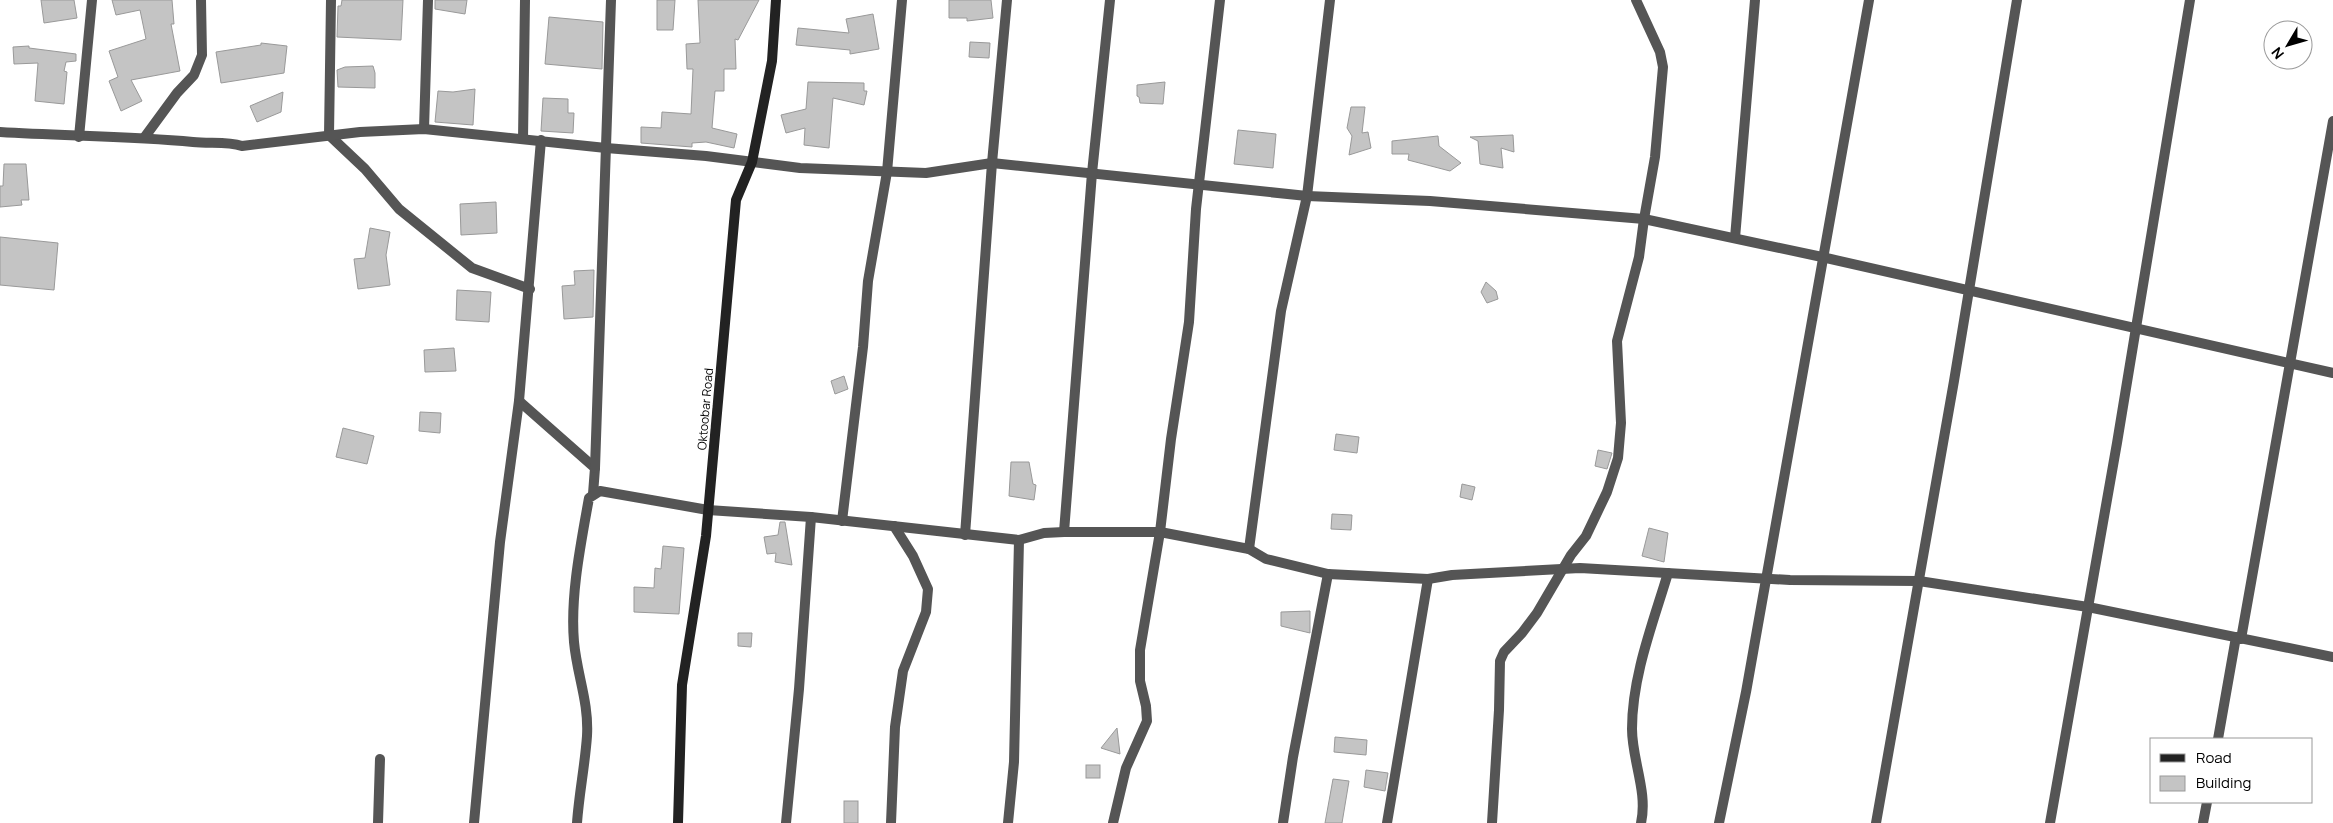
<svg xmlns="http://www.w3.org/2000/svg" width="2333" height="823" viewBox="0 0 2333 823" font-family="Manrope,sans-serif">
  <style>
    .building { fill: #c4c4c4; stroke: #999 }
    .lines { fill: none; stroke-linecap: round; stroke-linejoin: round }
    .street { stroke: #555; stroke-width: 10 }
    .secondary { stroke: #222; stroke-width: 10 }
    .labels { text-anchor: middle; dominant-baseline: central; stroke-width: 4.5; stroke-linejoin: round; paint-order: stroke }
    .street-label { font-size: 12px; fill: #000; stroke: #fff }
  </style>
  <rect width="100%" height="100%" fill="#fff"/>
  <g class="building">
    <path d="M41,0H74L77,18L44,23Z"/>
    <path d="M112,0H172L174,24H171L180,71L131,80L142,101L121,111L109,81L118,77L109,51L146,39L140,10L116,15Z"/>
    <path d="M342,0H403L401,40L337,37L338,6H341Z"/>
    <path d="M435,0H467L465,14L435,9Z"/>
    <path d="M657,0H675L673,30H657Z"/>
    <path d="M698,0H759L738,40L735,39L736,69H724V91H715L712,128L737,134L734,148L706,142L692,143V147L641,143V127L661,128L662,112L691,114L693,69H687L686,44L700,43Z"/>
    <path d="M949,0H991L993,18L967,21V18H949Z"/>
    <path d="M873,14L879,49L850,54V50L796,45L798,28L849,33L846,19Z"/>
    <path d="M549,17L603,22L602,69L545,64Z"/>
    <path d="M970,42L990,43L989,58L969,57Z"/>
    <path d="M261,43L287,46L284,73L221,83L216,52L261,45Z"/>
    <path d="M29,46V48L76,54V61L66,62L64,71L67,72L64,104L35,101L38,63L14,64L13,47Z"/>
    <path d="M373,66L375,73V88L338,87L337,70L345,67Z"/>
    <path d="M808,82L864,83V91H867L864,105L833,98L829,148L804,145L805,128L786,133L781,115L806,109Z"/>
    <path d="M1165,82L1163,104L1140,103L1139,97L1137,96V85Z"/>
    <path d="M475,89L473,125L435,122L438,91L453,92Z"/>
    <path d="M283,92L281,112L257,122L250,106Z"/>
    <path d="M543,98L568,99V113H574L573,133L541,131Z"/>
    <path d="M1351,107H1365L1362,133L1368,132L1371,148L1349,155L1352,136L1347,128Z"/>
    <path d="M1238,130L1276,134L1273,168L1234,164Z"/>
    <path d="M1513,135L1514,152L1501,148L1503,168L1480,164L1478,141L1470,137Z"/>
    <path d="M1438,136L1439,146L1461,163L1450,171L1408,160L1409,154H1392V141Z"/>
    <path d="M4,164H26L29,200H21L22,205L0,207V186H3Z"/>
    <path d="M496,202L497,233L461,235L460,204Z"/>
    <path d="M370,228L390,232L386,255L390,285L358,289L354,259L365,258Z"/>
    <path d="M0,237L58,243L54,290L0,285Z"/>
    <path d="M594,270L593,317L564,319L562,286L575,285L574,271Z"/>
    <path d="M1486,282L1496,291L1498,299L1487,303L1481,292Z"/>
    <path d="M457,290L491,292L489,322L456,320Z"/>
    <path d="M454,348L456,371L425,372L424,350Z"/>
    <path d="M844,376L848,389L835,394L831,381Z"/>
    <path d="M420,412L441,413L440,433L419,431Z"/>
    <path d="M343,428L374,436L367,464L336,457Z"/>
    <path d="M1336,434L1359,437L1357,453L1334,450Z"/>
    <path d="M1598,450L1612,453L1607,469L1595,466Z"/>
    <path d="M1011,462H1029L1033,484L1036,485L1034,500L1009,496Z"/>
    <path d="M1462,484L1475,487L1472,500L1460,497Z"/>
    <path d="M1332,514L1352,515L1351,530L1331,529Z"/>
    <path d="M780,522H785L792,565L775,562L776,553L767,554L764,537L778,535Z"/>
    <path d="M1649,528L1668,533L1664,562L1642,556Z"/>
    <path d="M663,546L684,548L679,614L634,612V587L654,588L655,568L661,569Z"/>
    <path d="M1310,611V633L1281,626V612Z"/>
    <path d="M738,633H752L751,647L738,646Z"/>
    <path d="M1117,728L1120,754L1101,748Z"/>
    <path d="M1335,737L1367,740L1366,755L1334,752Z"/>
    <rect x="1086" y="765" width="14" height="13"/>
    <path d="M1366,770L1388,773L1385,791L1364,787Z"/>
    <path d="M1333,779L1349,781L1342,823H1325Z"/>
    <rect x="844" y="801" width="14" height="22"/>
  </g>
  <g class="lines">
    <g class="street">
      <path d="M331,0L329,135L365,169L399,209L472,268L530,289"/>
      <path d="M1330,0L1307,196L1430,201L1644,219L1822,257L2333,373"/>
      <path d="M424,129L428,0"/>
      <path d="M0,132C64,136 129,136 193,142C209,144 227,141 242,146L360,132L424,129L606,148L706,156L800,168L926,173L992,163L1307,196L1281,311L1249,549"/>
      <path d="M79,137L92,0"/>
      <path d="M144,138L177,93L194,75L202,55L201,0"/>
      <path d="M523,139L525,0"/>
      <path d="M1735,238L1755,0"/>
      <path d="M519,401L595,468L593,494"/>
      <path d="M595,468L611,0"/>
      <path d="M842,521L863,347L868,281L887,172L902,0"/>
      <path d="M1064,532L1092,173L1110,0"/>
      <path d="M965,535L992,163L1007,0"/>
      <path d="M1428,579L1452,575L1580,568L1790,580L1919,581L2088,607L2333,657"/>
      <path d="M2241,639L2333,121"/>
      <path d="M2218,739L2236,637"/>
      <path d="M378,823L380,759"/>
      <path d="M474,823L500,542L519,401L541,140"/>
      <path d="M577,823C579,794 585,765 587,736C589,702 577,675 574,642C570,596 581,543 589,498L600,491L708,510L811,517L1019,540L1044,533L1064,532H1160L1249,549L1266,559L1328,574L1428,579L1387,823"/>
      <path d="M786,823L799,689L811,517"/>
      <path d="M891,823L895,727L903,671L926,612L928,589L913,556L894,526"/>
      <path d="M1008,823L1014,762L1019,540"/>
      <path d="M1113,823L1126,768L1147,721L1146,706L1140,681V650L1160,532L1171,439L1189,322L1196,209L1220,0"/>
      <path d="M1283,823L1293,757L1328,574"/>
      <path d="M1492,823L1499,710L1500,661L1504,652L1522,633L1537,613L1571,555L1586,536L1607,492L1618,458L1621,423L1617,341L1639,257L1644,219L1655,157L1663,67L1660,52L1636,0"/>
      <path d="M1641,823C1648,792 1632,760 1632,729C1632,676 1653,623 1668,573"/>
      <path d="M1719,823L1746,692L1869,0"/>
      <path d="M1876,823L1954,381L2017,0"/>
      <path d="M2050,823L2117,443L2190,0"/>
      <path d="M2203,823L2207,802"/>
    </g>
    <path class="secondary" d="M678,823L682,685L706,536L736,200L752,162L772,61L776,0"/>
  </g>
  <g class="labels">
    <g class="street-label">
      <text transform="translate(705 409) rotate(-85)">Oktoobar Road</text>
    </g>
  </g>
  <rect x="2150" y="738" width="162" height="65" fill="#ffffff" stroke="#999999"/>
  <rect x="2160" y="754" width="25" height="8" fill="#222222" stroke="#999999"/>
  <text x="2196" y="763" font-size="15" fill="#000000">Road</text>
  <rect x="2160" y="776" width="25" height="15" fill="#c4c4c4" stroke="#999999"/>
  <text x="2196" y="788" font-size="15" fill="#000000">Building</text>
  <g transform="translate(2288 45) rotate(232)"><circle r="24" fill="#ffffff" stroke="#999999"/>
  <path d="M0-4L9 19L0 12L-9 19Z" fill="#000000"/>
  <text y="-8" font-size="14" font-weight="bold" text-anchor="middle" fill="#000000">N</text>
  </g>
</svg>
